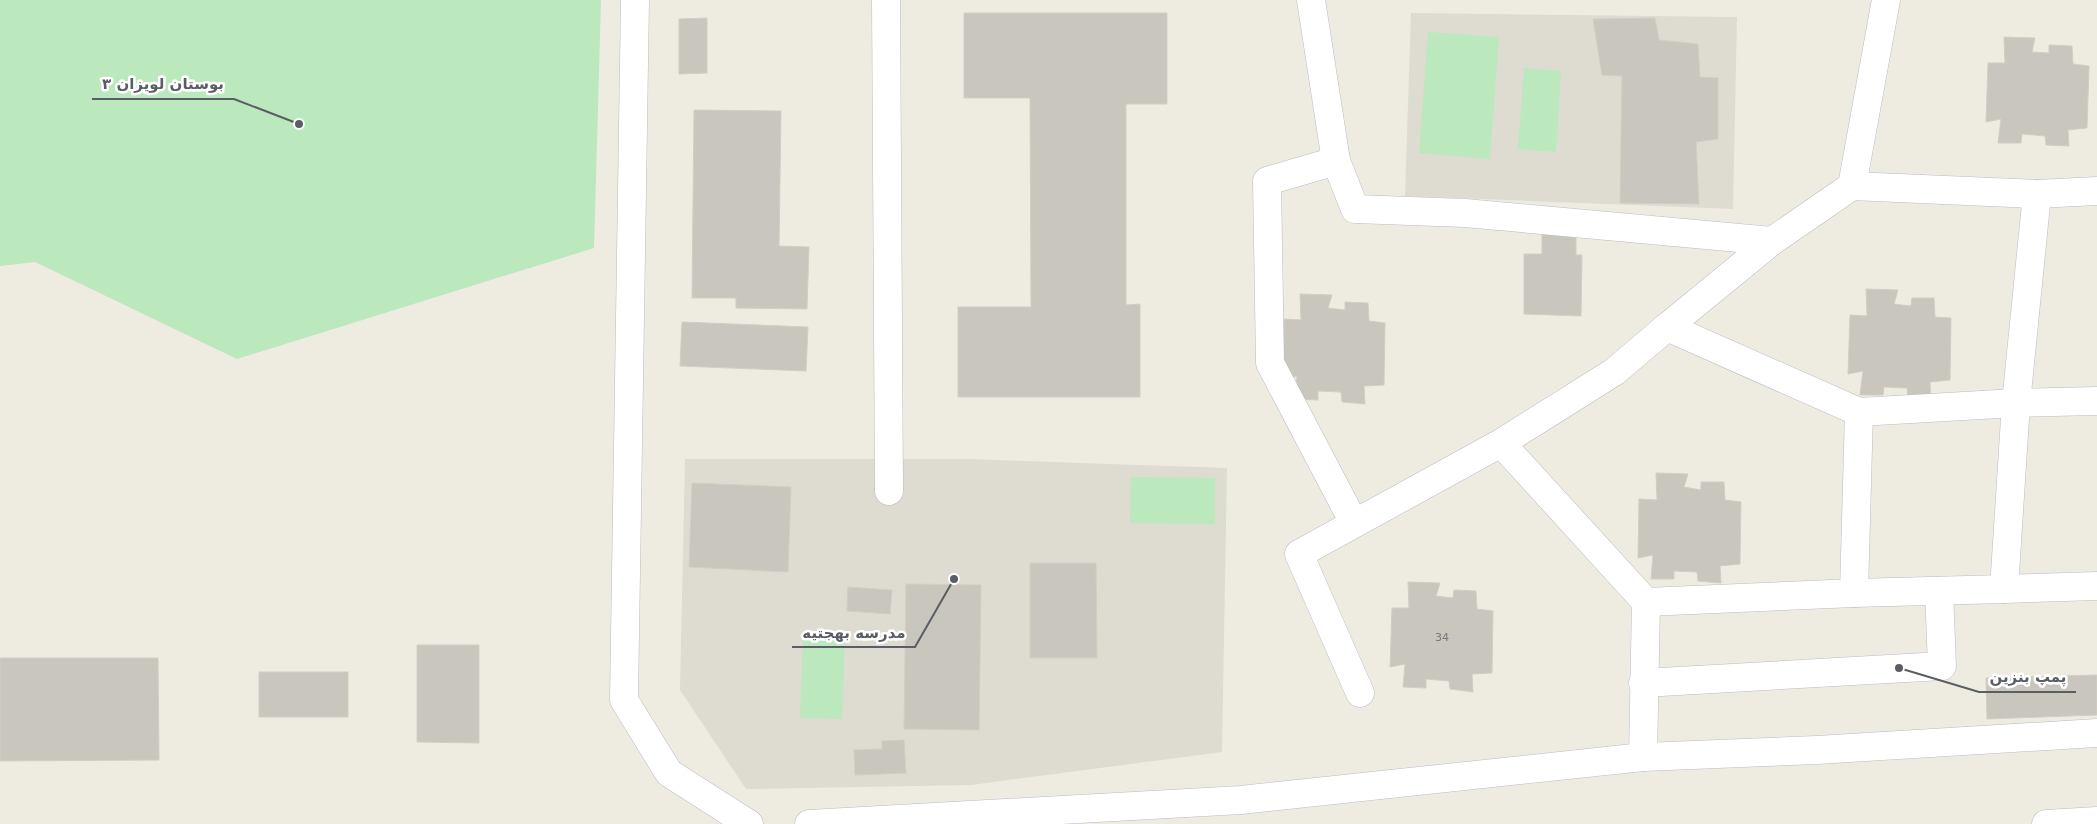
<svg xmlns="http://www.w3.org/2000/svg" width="2097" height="824" viewBox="0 0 2097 824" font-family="'DejaVu Sans',Vazirmatn,sans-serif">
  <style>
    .education { fill: #dedbd0 }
    .green { fill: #bbe8bd }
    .building { fill: #c9c6be; stroke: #d3cebf }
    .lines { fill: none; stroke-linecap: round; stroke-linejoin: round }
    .minor-casing { stroke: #b9bcc2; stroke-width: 29 }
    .minor { stroke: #fff; stroke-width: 28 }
    .labels { text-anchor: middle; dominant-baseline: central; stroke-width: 5; stroke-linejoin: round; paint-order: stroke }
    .number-label { font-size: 11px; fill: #76787a }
    .leader { fill: none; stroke: #5a5e64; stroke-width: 2 }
    .callout-dot { fill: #5a5e64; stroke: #fff; stroke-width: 2 }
    .callout-label { font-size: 15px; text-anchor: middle; font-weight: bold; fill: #5a5e64; stroke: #fff; stroke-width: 5; stroke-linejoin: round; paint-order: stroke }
  </style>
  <rect width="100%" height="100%" fill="#eeece1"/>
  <g class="education">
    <path d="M1411,13L1737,17L1733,209L1405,196Z"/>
    <path d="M685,459H966L1227,468L1222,752L971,785L746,789L680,690Z"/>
  </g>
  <g class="green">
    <path d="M0,0H601L594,248L237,359L35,262L0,266Z"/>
    <path d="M1428,32L1499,37L1490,159L1419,153Z"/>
    <path d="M1524,68L1561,71L1556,152L1518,149Z"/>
    <path d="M1131,477L1215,478V524L1130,523Z"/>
    <path d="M803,638L845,639L842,719L800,718Z"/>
  </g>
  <g class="building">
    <path d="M964,13H1167V104H1126V305L1140,304V397H958V307H1031L1030,98H964Z"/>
    <path d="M707,18V73L679,74V19Z"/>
    <path d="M1655,18L1659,40L1698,44L1700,77L1718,78V139L1696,142L1699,204L1620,203L1622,76L1602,75L1593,19Z"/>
    <path d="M2004,37L2035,38L2032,52L2049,53V45L2072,46L2073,64L2089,66L2087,128L2068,130L2069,146L2046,145L2045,136L2022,134L2021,143H1998L2001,119L1986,122L1988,63H2005Z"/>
    <path d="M694,110L781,111L779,246L809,247L807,309L736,308V298H692Z"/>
    <path d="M1542,231L1576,232V255H1582L1581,316L1524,314V254H1542Z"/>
    <path d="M1866,289L1898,290L1894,304L1911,306L1912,298H1934L1935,317L1951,318L1950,380L1930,382L1931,399L1908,397L1907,388L1884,387L1883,395H1860L1863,371L1848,374L1850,315L1867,316Z"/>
    <path d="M1300,294L1332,295L1328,308L1345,310V302L1368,303L1369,321L1385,323L1384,385L1364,386L1365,404L1342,402L1341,392L1318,391V400L1295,399L1297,376L1282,379L1284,319L1301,320Z"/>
    <path d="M682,322L808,327L806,371L680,366Z"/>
    <path d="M1656,473L1688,474L1684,487L1701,490V482H1724L1725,500L1741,502L1740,564L1720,566L1721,583L1698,581L1697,572L1674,571V579H1651L1653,555L1638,558L1639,499L1657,500Z"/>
    <path d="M692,483L791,487L788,572L689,567Z"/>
    <path d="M1030,563H1096L1097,658H1030Z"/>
    <path d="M1408,582L1440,583L1436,596L1453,598L1454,590L1476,591L1477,609L1493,611L1492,673L1472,674L1473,692L1450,689L1449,681L1426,679V688L1403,687L1405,664L1390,667L1392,608H1409Z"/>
    <path d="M906,584L981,585L979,730L904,729Z"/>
    <path d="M848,587L892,590L890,614L847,611Z"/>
    <path d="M417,645H479V743L417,742Z"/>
    <path d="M0,658H158L159,760L0,761Z"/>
    <rect x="259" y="672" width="89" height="45"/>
    <path d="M2097,675V715L1987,719L1986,678Z"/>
    <path d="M904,740L906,773L855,775L854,750L882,749V741Z"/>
  </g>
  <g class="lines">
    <g class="minor-casing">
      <g id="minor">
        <path d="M635,0L624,700L669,773L749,824"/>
        <path d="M886,0L889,491"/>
        <path d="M1311,0L1336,161L1267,181L1270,363L1354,523"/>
        <path d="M1336,161L1355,209L1465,213L1772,241"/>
        <path d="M1852,186L2037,194L2016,403L2004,589L2097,586"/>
        <path d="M2037,194L2097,191"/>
        <path d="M1667,327L1772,241L1852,186L1886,0"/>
        <path d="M1501,443L1614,372L1667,327L1859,412L2016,403L2097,401"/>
        <path d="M1854,593L2004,589"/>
        <path d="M1646,602L1854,593L1859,412"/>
        <path d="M1643,683L1942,666L1939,591"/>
        <path d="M1360,693L1299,554L1501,443L1646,602L1643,757"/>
        <path d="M809,824L1241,800L1643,757L1817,750L2097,733"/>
        <path d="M2046,824L2097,821"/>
      </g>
    </g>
    <use href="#minor" class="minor"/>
  </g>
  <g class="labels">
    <g class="number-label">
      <text x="1442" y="637">34</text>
    </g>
  </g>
  <path class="leader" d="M299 124L234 99H92M954 579L915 647H792M1899 668L1979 692H2076"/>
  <g class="callout-dot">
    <circle cx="299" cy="124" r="5"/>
    <circle cx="954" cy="579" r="5"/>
    <circle cx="1899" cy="668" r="5"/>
  </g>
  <g class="callout-label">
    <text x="163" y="89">بوستان لویزان ۳</text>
    <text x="854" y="638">مدرسه بهجتیه</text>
    <text x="2028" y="682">پمپ بنزین</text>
  </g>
</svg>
